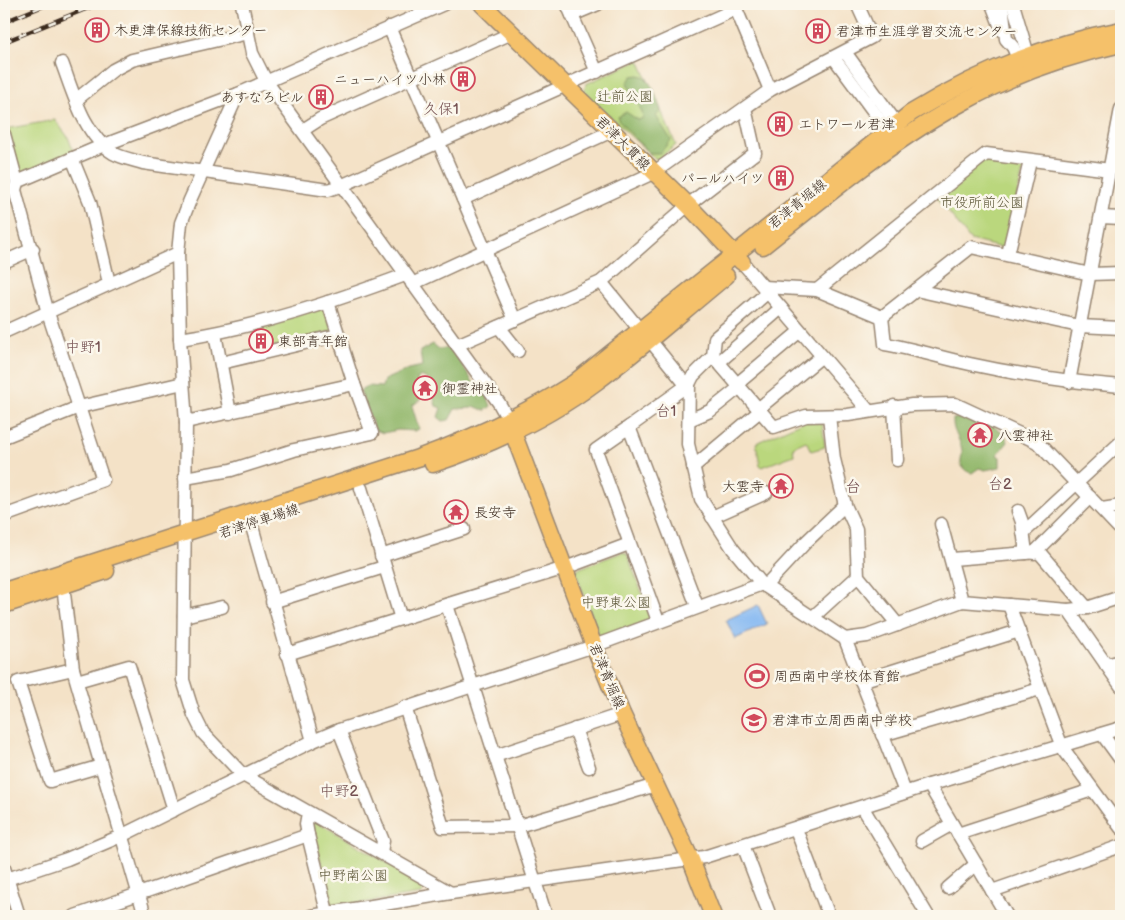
<svg xmlns="http://www.w3.org/2000/svg" width="1125" height="920" viewBox="0 0 1125 920" font-family="'Balsamiq Sans','Klee One',sans-serif">
  <style>
    .green { fill: #bad77d; stroke: #7a804e }
    .forest { fill: #93b86c; stroke: #677145 }
    .water { fill: #84b8f2; stroke: #607188 }
    .lines { fill: none; stroke-linecap: round; stroke-linejoin: round }
    .minor-casing { stroke: #988672; stroke-width: 15 }
    .major-casing { stroke: #988672; stroke-width: 19 }
    .minor { stroke: #fff; stroke-width: 12 }
    .major { stroke: #f5c16b; stroke-width: 16 }
    .rail-casing { stroke: #3b2a1e; stroke-width: 4.5 }
    .rail { stroke: #fbf7ec; stroke-width: 2.5; stroke-dasharray: 8; stroke-linecap: butt }
    .labels { text-anchor: middle; dominant-baseline: central; stroke-width: 5; stroke-linejoin: round; paint-order: stroke }
    .poi-label { font-size: 14px; fill: #3b2a1e; stroke: #fbf7ec; text-anchor: start }
    .park-label { font-size: 14px; fill: #5b5536; stroke: #fbf7ec }
    .street-label { font-size: 14px; fill: #3b2a1e; stroke: #fbf7ec }
    .neighbourhood-label { font-size: 15px; fill: #734f50; stroke: #fbf7ec }
    .quarter-label { font-size: 16px; fill: #734f50; stroke: #fbf7ec }
  </style>
  <rect width="100%" height="100%" fill="#fbf7ec"/>
  <filter id="ink" filterUnits="userSpaceOnUse"><feTurbulence type="fractalNoise" baseFrequency=".02" numOctaves="2"/><feDisplacementMap in="SourceGraphic" scale="10" xChannelSelector="R" yChannelSelector="G"/><feConvolveMatrix kernelMatrix="1 2 1 2 8 2 1 2 1" color-interpolation-filters="sRGB"/></filter>
  <filter id="wash" filterUnits="userSpaceOnUse"><feTurbulence type="fractalNoise" baseFrequency=".0096" numOctaves="4" result="noise"/><feDisplacementMap in="SourceGraphic" scale="20" xChannelSelector="R" yChannelSelector="G"/><feGaussianBlur stdDeviation="1.12" result="paint"/><feColorMatrix in="noise" values="0 0 0 0 0 0 0 0 0 0 0 0 0 0 0 0 0 1.4 0 .05"/><feComposite in="paint" operator="in"/></filter>
  <g filter="url(#wash)">
    <rect width="100%" height="100%" fill="#f4e2c7"/>
    <g class="green">
      <path d="M639,60L676,145L658,159L654,158L584,92L586,84Z"/>
      <path d="M55,120L68,137L74,153L23,175L20,172L5,129Z"/>
      <path d="M984,160L1020,162L1024,167L1005,245L1002,248L970,240L937,197Z"/>
      <path d="M324,307L335,330L256,352L252,329Z"/>
      <path d="M806,420L822,421L825,447L811,451L806,441L793,447L794,455L762,467L760,465L756,443Z"/>
      <path d="M623,552L627,554L652,619L605,637L598,634L575,570Z"/>
      <path d="M316,821L425,885L421,894L334,907L331,903L311,822Z"/>
    </g>
    <g class="forest">
      <path d="M639,75L645,77L653,88L661,110L656,116L671,140L660,153H650L646,150L618,120V117L626,112L638,120L643,118L642,112L627,83L632,76Z"/>
      <path d="M433,344L439,349L445,348L454,352L473,382L487,396L491,406L485,411L474,406L472,408L455,409L449,420L443,421L438,417L441,408L436,406L429,380L421,376L417,379L422,398L412,406L419,429L415,431L398,430L383,433L375,430L360,391L368,386L382,387L384,380L409,369L422,366L420,351Z"/>
      <path d="M971,415C983,421 1004,428 1008,442L997,455L1000,457V467L985,470L979,468L972,473C968,472 965,471 962,466C959,460 963,456 962,450C960,438 952,432 953,419Z"/>
    </g>
    <path class="water" d="M758,605L767,624L735,639L726,620Z"/>
  </g>
  <g filter="url(#ink)">
    <g class="lines">
      <g class="minor-casing">
        <g id="minor">
          <path d="M242,4L252,53L266,81L499,403L509,421"/>
          <path d="M567,4L597,72"/>
          <path d="M734,4L770,90"/>
          <path d="M992,4L1002,30"/>
          <path d="M1002,4L1006,39L1013,47L1021,66"/>
          <path d="M1013,4L1028,55L1027,64"/>
          <path d="M572,15L598,4"/>
          <path d="M389,27L515,320"/>
          <path d="M845,52L897,124L900,132"/>
          <path d="M834,58L888,131L895,135"/>
          <path d="M62,63C73,92 84,135 113,153C122,158 133,160 143,163L328,190L343,185L736,9"/>
          <path d="M238,94L190,200L181,223L178,253L180,339L186,422L183,680L194,715L203,733L243,775L451,893"/>
          <path d="M76,100L113,70L132,60L248,33"/>
          <path d="M303,130L320,119L512,33"/>
          <path d="M4,134L17,182"/>
          <path d="M72,158L90,202L109,283"/>
          <path d="M463,199L612,131"/>
          <path d="M1101,217L1121,218"/>
          <path d="M1008,254L1030,161"/>
          <path d="M4,262L33,249"/>
          <path d="M742,262L868,410"/>
          <path d="M601,282L640,330"/>
          <path d="M412,284L653,173L770,90L872,37L857,4"/>
          <path d="M764,287L817,290L882,317"/>
          <path d="M817,290L986,154L1110,170"/>
          <path d="M916,290L1079,326L1121,328"/>
          <path d="M882,317L885,344C914,349 942,358 970,364C1020,375 1070,382 1121,386"/>
          <path d="M882,317L971,247L1090,274L1121,273"/>
          <path d="M499,327L518,351"/>
          <path d="M4,332L178,253"/>
          <path d="M215,334L230,413"/>
          <path d="M180,339C258,327 332,302 405,275"/>
          <path d="M649,339L687,386"/>
          <path d="M457,345L601,282L688,205L755,153L745,108"/>
          <path d="M713,356L774,427L806,416L848,415L912,405L955,404L1037,442L1121,530"/>
          <path d="M719,362L781,308"/>
          <path d="M221,363L338,335"/>
          <path d="M1069,382L1121,109"/>
          <path d="M689,384L688,444L701,499L733,549L762,584L845,639L905,792"/>
          <path d="M737,384L800,331"/>
          <path d="M894,406L897,460"/>
          <path d="M758,409L822,356"/>
          <path d="M829,416L834,459L845,505L856,529L858,576L898,625"/>
          <path d="M689,420L710,411L740,387"/>
          <path d="M186,422L354,384"/>
          <path d="M629,427L596,450L658,621"/>
          <path d="M4,437L79,407L183,383"/>
          <path d="M693,467L760,411"/>
          <path d="M185,478L231,470L294,450L372,433L354,384L328,302"/>
          <path d="M361,488L401,619"/>
          <path d="M1102,509L1121,506"/>
          <path d="M1018,511L1022,522L1026,553"/>
          <path d="M4,516L103,480L48,313L15,190L17,182L104,145L238,94L444,4"/>
          <path d="M712,517L766,493"/>
          <path d="M251,523L313,741"/>
          <path d="M941,524L962,601"/>
          <path d="M1023,533L1121,442"/>
          <path d="M1034,553L1090,497"/>
          <path d="M381,556L464,529"/>
          <path d="M952,559L1039,552L1087,608"/>
          <path d="M63,585L73,669L145,916"/>
          <path d="M765,586L807,541L845,505"/>
          <path d="M272,602L384,567"/>
          <path d="M447,605L546,916"/>
          <path d="M1009,605L1062,747L1121,828"/>
          <path d="M697,606L629,427L689,384L693,376L713,356L715,338L768,292"/>
          <path d="M1068,610L1121,686"/>
          <path d="M184,616L222,607"/>
          <path d="M813,617L858,576"/>
          <path d="M845,639L867,636L962,601L1068,610L1087,608L1121,597"/>
          <path d="M287,654L565,568L629,544"/>
          <path d="M1106,665L1121,661"/>
          <path d="M73,669L18,682L50,781L101,766"/>
          <path d="M77,681L129,666L174,810"/>
          <path d="M861,681L1019,631"/>
          <path d="M405,707L443,827L518,826L656,785"/>
          <path d="M575,729L589,767"/>
          <path d="M339,730L383,841L381,852"/>
          <path d="M1102,734L1121,760"/>
          <path d="M882,735L1040,689"/>
          <path d="M495,756L622,714"/>
          <path d="M929,785L1007,916"/>
          <path d="M863,808L928,916"/>
          <path d="M308,813L306,824L308,835L328,916"/>
          <path d="M796,829L829,916"/>
          <path d="M958,834L1092,790"/>
          <path d="M922,841L952,824"/>
          <path d="M743,845L770,916"/>
          <path d="M4,868L19,916"/>
          <path d="M4,880L67,859L121,836L313,741L339,730L594,646L762,584"/>
          <path d="M948,888L976,864"/>
          <path d="M992,891L1121,846"/>
          <path d="M75,916L308,835"/>
          <path d="M311,916L451,893L704,857L929,785L1121,728"/>
        </g>
      </g>
      <g class="major-casing">
        <g id="major">
          <path d="M482,4L688,205L742,262"/>
          <path d="M763,246C827,195 892,140 965,101C1014,74 1067,56 1121,44"/>
          <path d="M509,422L594,646L622,714L691,860L713,916"/>
          <path d="M433,464C490,445 548,418 596,382C641,349 683,311 726,276"/>
          <path d="M4,591L418,458C473,438 524,415 574,383L911,113C977,73 1046,44 1121,30"/>
          <path d="M4,605L106,571"/>
        </g>
      </g>
      <use href="#minor" class="minor"/>
      <use href="#major" class="major"/>
      <g class="rail-casing">
        <g id="rail">
          <path d="M4,22L48,4"/>
          <path d="M4,42L98,4"/>
        </g>
      </g>
      <use href="#rail" class="rail"/>
    </g>
  </g>
  <defs>
    <g id="building-ring" transform="scale(1.25)"><circle r="9.5" fill="#fbf7ec" stroke="#d1495b" stroke-width="1.5"/><path d="M-4-6H4V6H1V3H-1V6H-4ZM-2.5-4.3h1.7v1.8h-1.7ZM.8-4.3h1.7v1.8H.8ZM-2.5-1h1.7V.8h-1.7ZM.8-1h1.7V.8H.8Z" fill="#d1495b"/></g>
    <g id="temple-ring" transform="scale(1.25)"><circle r="9.5" fill="#fbf7ec" stroke="#d1495b" stroke-width="1.5"/><path d="M0-6L5-2H3V0L6.5 2.5H4V6H1.5V3h-3V6H-4V2.5H-6.5L-3 0V-2H-5Z" fill="#d1495b"/></g>
    <g id="stadium-ring" transform="scale(1.25)"><circle r="9.5" fill="#fbf7ec" stroke="#d1495b" stroke-width="1.5"/><path d="M0-5a6.5 5 0 1 0 0 10a6.5 5 0 1 0 0-10ZM-3.5-1.8h7v3.6h-7Z" fill="#d1495b"/></g>
    <g id="school-ring" transform="scale(1.25)"><circle r="9.5" fill="#fbf7ec" stroke="#d1495b" stroke-width="1.5"/><path d="M0-5L7-2L0 1L-7-2ZM-4 1L0 2.5L4 1V4Q0 6-4 4Z" fill="#d1495b"/></g>
  </defs>
  <g fill-rule="evenodd">
    <use href="#building-ring" x="97" y="30"/>
    <use href="#building-ring" x="818" y="31"/>
    <use href="#building-ring" x="463" y="79"/>
    <use href="#building-ring" x="321" y="97"/>
    <use href="#building-ring" x="780" y="124"/>
    <use href="#building-ring" x="781" y="178"/>
    <use href="#building-ring" x="261" y="341"/>
    <use href="#temple-ring" x="425" y="388"/>
    <use href="#temple-ring" x="980" y="435"/>
    <use href="#temple-ring" x="781" y="486"/>
    <use href="#temple-ring" x="456" y="512"/>
    <use href="#stadium-ring" x="757" y="676"/>
    <use href="#school-ring" x="754" y="720"/>
  </g>
  <g class="labels">
    <g class="poi-label">
      <text x="114" y="30">木更津保線技術センター</text>
      <text x="836" y="31">君津市生涯学習交流センター</text>
      <text x="446" y="79" text-anchor="end">ニューハイツ小林</text>
      <text x="304" y="97" text-anchor="end">あすなろビル</text>
      <text x="798" y="124">エトワール君津</text>
      <text x="764" y="178" text-anchor="end">パールハイツ</text>
      <text x="278" y="341">東部青年館</text>
      <text x="442" y="388">御霊神社</text>
      <text x="998" y="435">八雲神社</text>
      <text x="764" y="486" text-anchor="end">大雲寺</text>
      <text x="474" y="512">長安寺</text>
      <text x="774" y="676">周西南中学校体育館</text>
      <text x="772" y="720">君津市立周西南中学校</text>
    </g>
    <g class="park-label">
      <text x="625" y="96">辻前公園</text>
      <text x="982" y="202">市役所前公園</text>
      <text x="616" y="602">中野東公園</text>
      <text x="353" y="875">中野南公園</text>
    </g>
    <g class="street-label">
      <text transform="translate(623 143) rotate(45)">君津大貫線</text>
      <text transform="translate(797 204) rotate(-39)">君津青堀線</text>
      <text transform="translate(259 521) rotate(-18)">君津停車場線</text>
      <text transform="translate(607 676) rotate(67)">君津青堀線</text>
    </g>
    <g class="neighbourhood-label">
      <text x="441" y="109">久保1</text>
      <text x="83" y="347">中野1</text>
      <text x="666" y="411">台1</text>
      <text x="1000" y="484">台2</text>
      <text x="339" y="791">中野2</text>
    </g>
    <g class="quarter-label">
      <text x="853" y="487">台</text>
    </g>
  </g>
  <rect width="1125" height="920" fill="none" stroke="#fbf7ec" stroke-width="20"/>
</svg>
